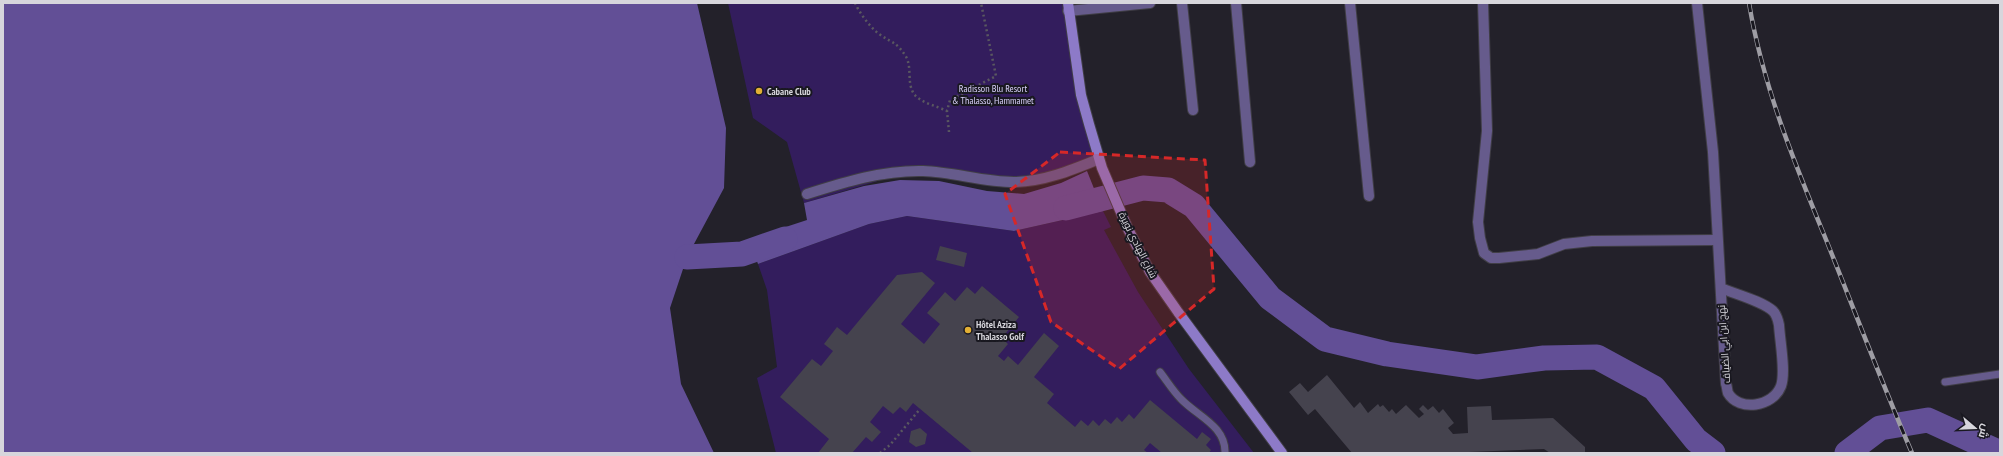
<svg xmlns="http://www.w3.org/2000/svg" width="2003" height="456" viewBox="0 0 2003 456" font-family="'PT Sans Narrow',Cairo,sans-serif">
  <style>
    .green { fill: #331d5d }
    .water { fill: #624f96 }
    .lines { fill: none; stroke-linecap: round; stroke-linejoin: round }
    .river { stroke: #624f96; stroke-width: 25 }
    .building { fill: #45434e }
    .lane-casing { stroke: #403e46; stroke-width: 9 }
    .street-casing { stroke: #403e46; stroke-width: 12 }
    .secondary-casing { stroke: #403e46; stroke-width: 12 }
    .path { stroke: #5a5860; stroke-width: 2.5; stroke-dasharray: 2 3; stroke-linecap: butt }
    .lane { stroke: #665b8c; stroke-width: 7 }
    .street { stroke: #665b8c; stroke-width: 10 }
    .secondary { stroke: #8d7ac8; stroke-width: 10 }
    .rail-casing { stroke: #9e9da4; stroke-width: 4.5 }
    .rail { stroke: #191820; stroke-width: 3; stroke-dasharray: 9; stroke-linecap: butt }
    .marked { fill: #d62828; fill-opacity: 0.2; stroke: #d62828; stroke-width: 3; stroke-dasharray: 8 5; stroke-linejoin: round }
    .poi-dot { fill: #e2af34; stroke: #191820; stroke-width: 1.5 }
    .labels { text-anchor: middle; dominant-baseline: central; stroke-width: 4; stroke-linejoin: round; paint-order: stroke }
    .park-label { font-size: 10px; fill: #d9d1fa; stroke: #191820 }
    .poi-label { font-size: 10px; font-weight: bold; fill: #d7d6dc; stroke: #191820; text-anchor: start }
    .street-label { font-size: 10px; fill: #d7d6dc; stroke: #191820 }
  </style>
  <rect width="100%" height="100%" fill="#23212a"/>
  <g class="green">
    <path d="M728,3H1069L1097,156L1059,176L1022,187L901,174L804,203L787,142L753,118Z"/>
    <path d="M1103,211L1111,227L1104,230L1138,292L1189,369L1254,453H776L757,378L777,367L767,290L758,264L869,224L907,216L1014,231Z"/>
  </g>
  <g class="water">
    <path d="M3,3H697L726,128L724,188L687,257L670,308L681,384L714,453H3Z"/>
    <path d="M1087,171L1103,211L1014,231L907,216L869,224L758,264L749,239L807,220L804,203L864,186L900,180L939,181L987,191L1024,194L1061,183Z"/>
  </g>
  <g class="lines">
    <g class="river">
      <path d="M1066,208L1143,188L1168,190L1194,206L1270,298L1325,339L1387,354L1477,367L1544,358L1597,357L1654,388L1696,440L1713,453"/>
      <path d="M687,257L742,254L785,239"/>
      <path d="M1847,453L1880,428L1928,420L2000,453"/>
    </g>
  </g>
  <g class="building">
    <path d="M940,246L967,253L964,267L936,260Z"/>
    <path d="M922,272L935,283L901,324L924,344L940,324L927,313L945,292L955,301L967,287L975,294L982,286L1019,317L1002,338L1008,344L998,356L1004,361L1008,356L1018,365L1044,333L1059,346L1034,377L1054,394L1047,403L1075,427L1081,420L1088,426L1093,420L1099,426L1105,419L1111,424L1117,417L1122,422L1129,414L1134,419L1150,400L1197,439L1202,432L1211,439L1206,445L1211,450L1209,453H1162L1150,443L1144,450L1148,453H973L913,403L906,412L900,407L893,414L883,406L870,422L881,432L872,442L866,437L852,453H818L829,439L780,397L812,359L821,366L833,351L824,344L837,327L847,335L897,275Z"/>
    <path d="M1327,375L1354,408L1360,402L1368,413L1378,404L1380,407L1383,405L1389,412L1392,409L1396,414L1406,405L1419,418L1424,414L1419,409L1423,405L1428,410L1433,406L1439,413L1443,409L1454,423L1448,428L1453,434L1468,433L1467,407L1491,406L1492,420L1553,418L1585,447V453H1550L1544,449L1444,453H1352L1315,409L1308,415L1289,392L1300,383L1308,392Z"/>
    <path d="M920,428L927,434L925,444L916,447L909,442L911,431Z"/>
  </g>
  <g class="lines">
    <g class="lane-casing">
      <g id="lane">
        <path d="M1160,372C1167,381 1173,391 1181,399C1197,416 1226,426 1225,453"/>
        <path d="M1945,382L2000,374"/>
      </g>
    </g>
    <g class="street-casing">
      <g id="street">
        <path d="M1182,3L1193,110"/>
        <path d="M1236,3L1250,162"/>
        <path d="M1350,3L1369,196"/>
        <path d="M1483,3L1487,131L1478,222L1480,238L1484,253L1491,258H1499L1538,254L1564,244L1592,241L1716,240"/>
        <path d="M1697,3L1713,152L1726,384C1727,386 1727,390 1728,393C1739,412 1773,407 1781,386C1786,372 1780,342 1779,325C1778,320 1777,315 1773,311C1762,301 1735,294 1721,288"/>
        <path d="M1068,11L1150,3"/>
        <path d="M807,194C845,182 883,170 923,171C954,172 983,182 1014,182C1043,182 1072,170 1099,159"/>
      </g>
    </g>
    <g class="secondary-casing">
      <path id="secondary" d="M1068,3L1081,95L1089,124L1102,168L1128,229L1150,272L1178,312L1282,453"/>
    </g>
    <g class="path">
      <path d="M855,3C860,14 872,30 882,36C894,44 896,42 905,55C913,67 906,82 914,94C921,103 937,106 947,111"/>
      <path d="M949,132L947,111L950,100L996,76L981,3"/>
      <path d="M880,453L890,445L920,409"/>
    </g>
    <use href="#lane" class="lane"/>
    <use href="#street" class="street"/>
    <use href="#secondary" class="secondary"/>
    <g class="rail-casing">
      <path id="rail" d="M1749,3C1763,87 1795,164 1827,242C1855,312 1882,383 1912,453"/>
    </g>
    <use href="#rail" class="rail"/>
  </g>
  <path class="marked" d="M1060,152L1205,160L1214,289L1119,369L1051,322L1005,194Z"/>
  <g class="poi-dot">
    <circle cx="759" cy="91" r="4"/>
    <circle cx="968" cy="330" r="4"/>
  </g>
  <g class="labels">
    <g class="park-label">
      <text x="993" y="88">Radisson Blu Resort<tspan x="993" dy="12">&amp; Thalasso, Hammamet</tspan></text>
    </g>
    <g class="poi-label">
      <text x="767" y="91">Cabane Club</text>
      <text x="976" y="324">Hôtel Aziza<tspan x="976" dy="12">Thalasso Golf</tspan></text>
    </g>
    <g class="street-label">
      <text transform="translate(1138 245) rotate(63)">شارع الهادي نويرة</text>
      <text transform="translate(1724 344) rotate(-94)">نهج ابن ابي الضياف</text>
    </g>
  </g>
  <rect width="2003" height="456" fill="none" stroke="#d7d6dc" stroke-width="8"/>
  <g transform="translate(1975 428) rotate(109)" stroke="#191820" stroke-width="3" paint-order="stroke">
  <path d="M0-3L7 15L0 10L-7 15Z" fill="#d7d6dc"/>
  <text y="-6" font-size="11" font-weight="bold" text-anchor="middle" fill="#d7d6dc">ش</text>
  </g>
</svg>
